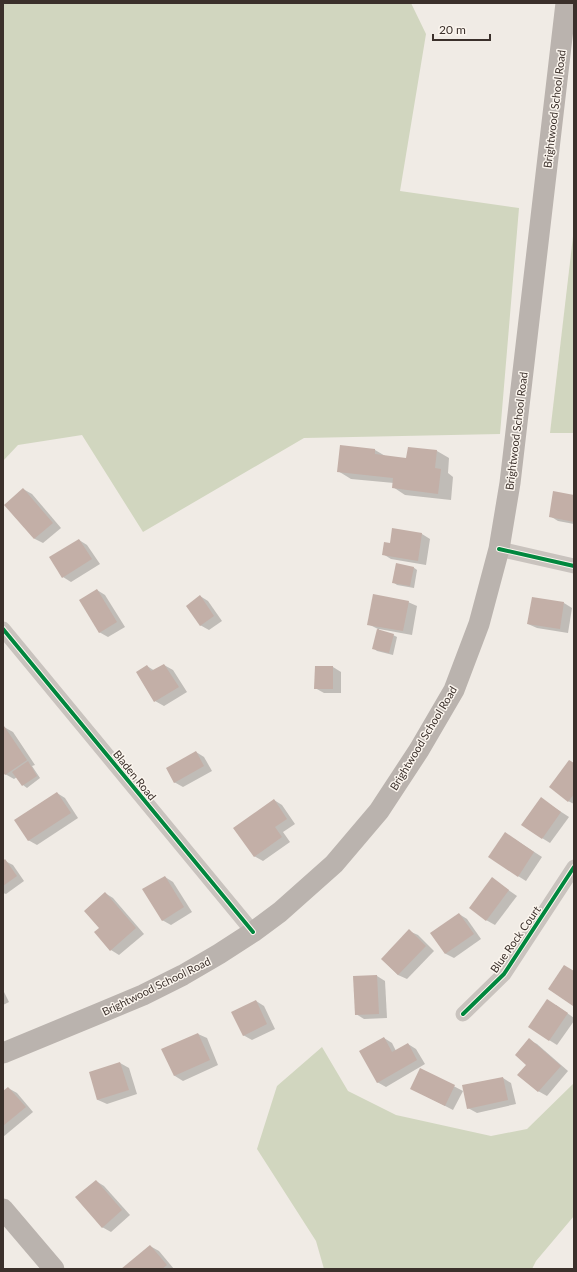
<svg xmlns="http://www.w3.org/2000/svg" width="577" height="1272" viewBox="0 0 577 1272" font-family="Lato,sans-serif">
  <style>
    .green { fill: #d1d6bf }
    .shadow { fill: #0003 }
    .building { fill: #c3afa7 }
    .lines { fill: none; stroke-linecap: round; stroke-linejoin: round }
    .minor { stroke: #c9c3be; stroke-width: 15 }
    .secondary { stroke: #bab3ae; stroke-width: 21 }
    .cycleway-casing { stroke: #fbf5ee; stroke-width: 6 }
    .cycleway { stroke: #00873e; stroke-width: 4 }
    .labels { text-anchor: middle; dominant-baseline: central; stroke-width: 3; stroke-linejoin: round; paint-order: stroke }
    .street-label { font-size: 11px; fill: #3b302b; stroke: #fbf5ee }
  </style>
  <rect width="100%" height="100%" fill="#f0ebe5"/>
  <g class="green">
    <path d="M3,3H411L426,34L400,191L519,208L500,434L304,438L143,532L82,435L18,445L3,461Z"/>
    <path d="M574,228V433H550Z"/>
    <path d="M322,1047L348,1091L396,1115L491,1136L527,1129L574,1083V1216L536,1261L532,1269H324L316,1241L257,1149L277,1086Z"/>
  </g>
  <g class="shadow">
    <path d="M341,446L375,450L387,457L407,459L409,448L437,451L449,458L448,473L453,477L451,500L405,495L393,487L394,483L351,479L338,471Z"/>
    <path d="M23,489L32,494L61,528L43,543L35,539L6,505Z"/>
    <path d="M574,496V524L558,521L550,516Z"/>
    <path d="M393,529L422,534L430,539L426,565L391,559L383,554L391,544Z"/>
    <path d="M79,540L87,545L100,564L71,582L63,577Z"/>
    <path d="M413,567L417,570L414,588L397,585L393,582Z"/>
    <path d="M97,590L105,595L125,627L108,637L99,632Z"/>
    <path d="M200,596L208,601L222,621L209,630L200,625Z"/>
    <path d="M408,602L417,606L412,635L379,629V631L393,635L397,637L393,655L377,651L373,648L378,629L368,624Z"/>
    <path d="M564,603L572,608L568,633L537,628L528,624Z"/>
    <path d="M164,665L173,670L187,692L164,706L155,701L138,672L147,666L155,671Z"/>
    <path d="M333,667L341,672V693H324L315,688Z"/>
    <path d="M4,727L13,732L35,765L32,766L40,778L27,788L23,785L17,777L14,779L5,774L3,771V728Z"/>
    <path d="M196,752L204,757L212,771L183,787L174,782Z"/>
    <path d="M574,764V804L568,801Z"/>
    <path d="M57,793L65,798L78,818L37,845L28,840Z"/>
    <path d="M274,800L282,805L295,824L283,832L290,842L263,861L254,856Z"/>
    <path d="M549,804L569,817L550,843L542,838Z"/>
    <path d="M513,838L542,857L526,881L518,876Z"/>
    <path d="M5,861L13,865L24,881L6,894L3,893V862Z"/>
    <path d="M165,877L173,882L192,912L171,925L162,920Z"/>
    <path d="M500,884L517,896L495,925L486,920Z"/>
    <path d="M105,893L113,898L144,934L119,955L111,950L100,928Z"/>
    <path d="M459,914L467,919L481,939L454,958L446,954L432,934Z"/>
    <path d="M409,931L418,935L434,951L407,979L398,975L382,959Z"/>
    <path d="M564,966L574,972V1005L549,989Z"/>
    <path d="M377,976L385,981L387,1018L364,1019L356,1014Z"/>
    <path d="M3,990L9,1002L3,1005Z"/>
    <path d="M256,1001L264,1006L275,1029L252,1040L243,1035Z"/>
    <path d="M556,1005L574,1018V1021L557,1045L549,1040Z"/>
    <path d="M198,1034L207,1038L218,1065L183,1081L175,1076L163,1049Z"/>
    <path d="M384,1038L392,1043L396,1051L408,1044L416,1049L425,1064L386,1087L377,1082Z"/>
    <path d="M529,1040L537,1044L568,1071L547,1096L538,1091L527,1065Z"/>
    <path d="M120,1063L129,1068L137,1094L107,1104L98,1100L90,1073Z"/>
    <path d="M421,1069L463,1091L453,1110L420,1093Z"/>
    <path d="M503,1078L511,1083L516,1104L477,1113L468,1108Z"/>
    <path d="M8,1088L17,1093L33,1112L3,1137V1093Z"/>
    <path d="M96,1181L104,1186L130,1215L111,1232L102,1227Z"/>
    <path d="M150,1246L159,1251L174,1269H123Z"/>
  </g>
  <g class="building">
    <path d="M340,445L375,449V454L406,458L408,447L437,450L435,468L441,469L438,494L392,488L393,478L337,472Z"/>
    <path d="M23,488L53,523L34,539L4,505Z"/>
    <path d="M553,491L574,495V522L549,517Z"/>
    <path d="M392,528L422,533L418,561L382,555L384,542L390,543Z"/>
    <path d="M79,539L92,559L62,578L49,557Z"/>
    <path d="M396,563L414,567L410,586L392,583Z"/>
    <path d="M97,589L117,622L99,633L79,600Z"/>
    <path d="M373,594L409,601L403,631L367,625Z"/>
    <path d="M200,595L214,616L200,626L186,606Z"/>
    <path d="M532,597L564,602L560,629L527,624Z"/>
    <path d="M377,629L394,634L389,653L372,649Z"/>
    <path d="M164,664L179,687L154,702L136,672L147,665L151,671Z"/>
    <path d="M315,666H333V689H314Z"/>
    <path d="M4,726L27,760L5,775L3,772V727Z"/>
    <path d="M196,751L204,766L174,783L166,768Z"/>
    <path d="M569,760L574,763V794L568,802L549,787Z"/>
    <path d="M28,761L37,776L22,786L12,772Z"/>
    <path d="M57,792L71,813L28,841L14,820Z"/>
    <path d="M541,797L561,812L542,839L521,825Z"/>
    <path d="M274,799L287,819L275,827L282,837L254,857L233,828Z"/>
    <path d="M505,832L534,852L518,877L488,857Z"/>
    <path d="M5,859L17,876L3,886V861Z"/>
    <path d="M165,876L184,907L162,921L142,889Z"/>
    <path d="M492,877L509,890L486,921L469,908Z"/>
    <path d="M105,892L136,928L110,951L94,932L99,928L84,911Z"/>
    <path d="M459,913L474,934L445,954L430,933Z"/>
    <path d="M409,929L426,946L398,975L381,959Z"/>
    <path d="M564,965L574,971L573,1006L548,989Z"/>
    <path d="M377,975L379,1014L355,1015L353,976Z"/>
    <path d="M547,999L568,1013L549,1041L528,1027Z"/>
    <path d="M256,1000L267,1024L243,1036L231,1012Z"/>
    <path d="M198,1033L210,1060L174,1076L161,1049Z"/>
    <path d="M384,1037L392,1052L408,1043L417,1060L377,1083L359,1051Z"/>
    <path d="M529,1038L561,1066L538,1092L517,1075L526,1065L515,1055Z"/>
    <path d="M120,1062L129,1090L97,1100L89,1072Z"/>
    <path d="M420,1068L455,1085L445,1106L410,1089Z"/>
    <path d="M503,1077L508,1100L467,1109L462,1085Z"/>
    <path d="M8,1087L26,1107L3,1126V1091Z"/>
    <path d="M96,1180L122,1210L102,1228L75,1197Z"/>
    <path d="M150,1245L167,1265L162,1269H121Z"/>
  </g>
  <g class="lines">
    <g class="minor">
      <path d="M499,549L574,566"/>
      <path d="M3,629L253,932"/>
      <path d="M463,1014L504,974L574,867"/>
    </g>
    <g class="secondary">
      <path d="M3,1053L100,1013L143,995L183,975L219,954L253,932L280,912L334,864L379,811L419,750L454,690L479,624L499,549L510,483L566,3"/>
      <path d="M3,1209L54,1269"/>
    </g>
    <g class="cycleway-casing">
      <g id="cycleway">
        <path d="M499,549L574,566"/>
        <path d="M3,629L253,932"/>
        <path d="M463,1014L504,974L574,867"/>
      </g>
    </g>
    <use href="#cycleway" class="cycleway"/>
  </g>
  <g class="labels">
    <g class="street-label">
      <text transform="translate(554 109) rotate(-83)">Brightwood School Road</text>
      <text transform="translate(516 431) rotate(-83)">Brightwood School Road</text>
      <text transform="translate(423 738) rotate(-59)">Brightwood School Road</text>
      <text transform="translate(135 775) rotate(51)">Bladen Road</text>
      <text transform="translate(515 939) rotate(-55)">Blue Rock Court</text>
      <text transform="translate(156 986) rotate(-26)">Brightwood School Road</text>
    </g>
  </g>
  <rect width="577" height="1272" fill="none" stroke="#3b302b" stroke-width="8"/>
  <path d="M433 34v6h57v-6" fill="none" stroke="#3b302b" stroke-width="2"/>
  <text x="439" y="34" font-size="12" fill="#3b302b" stroke="#fbf5ee" stroke-width="3" paint-order="stroke">20 m</text>
</svg>
